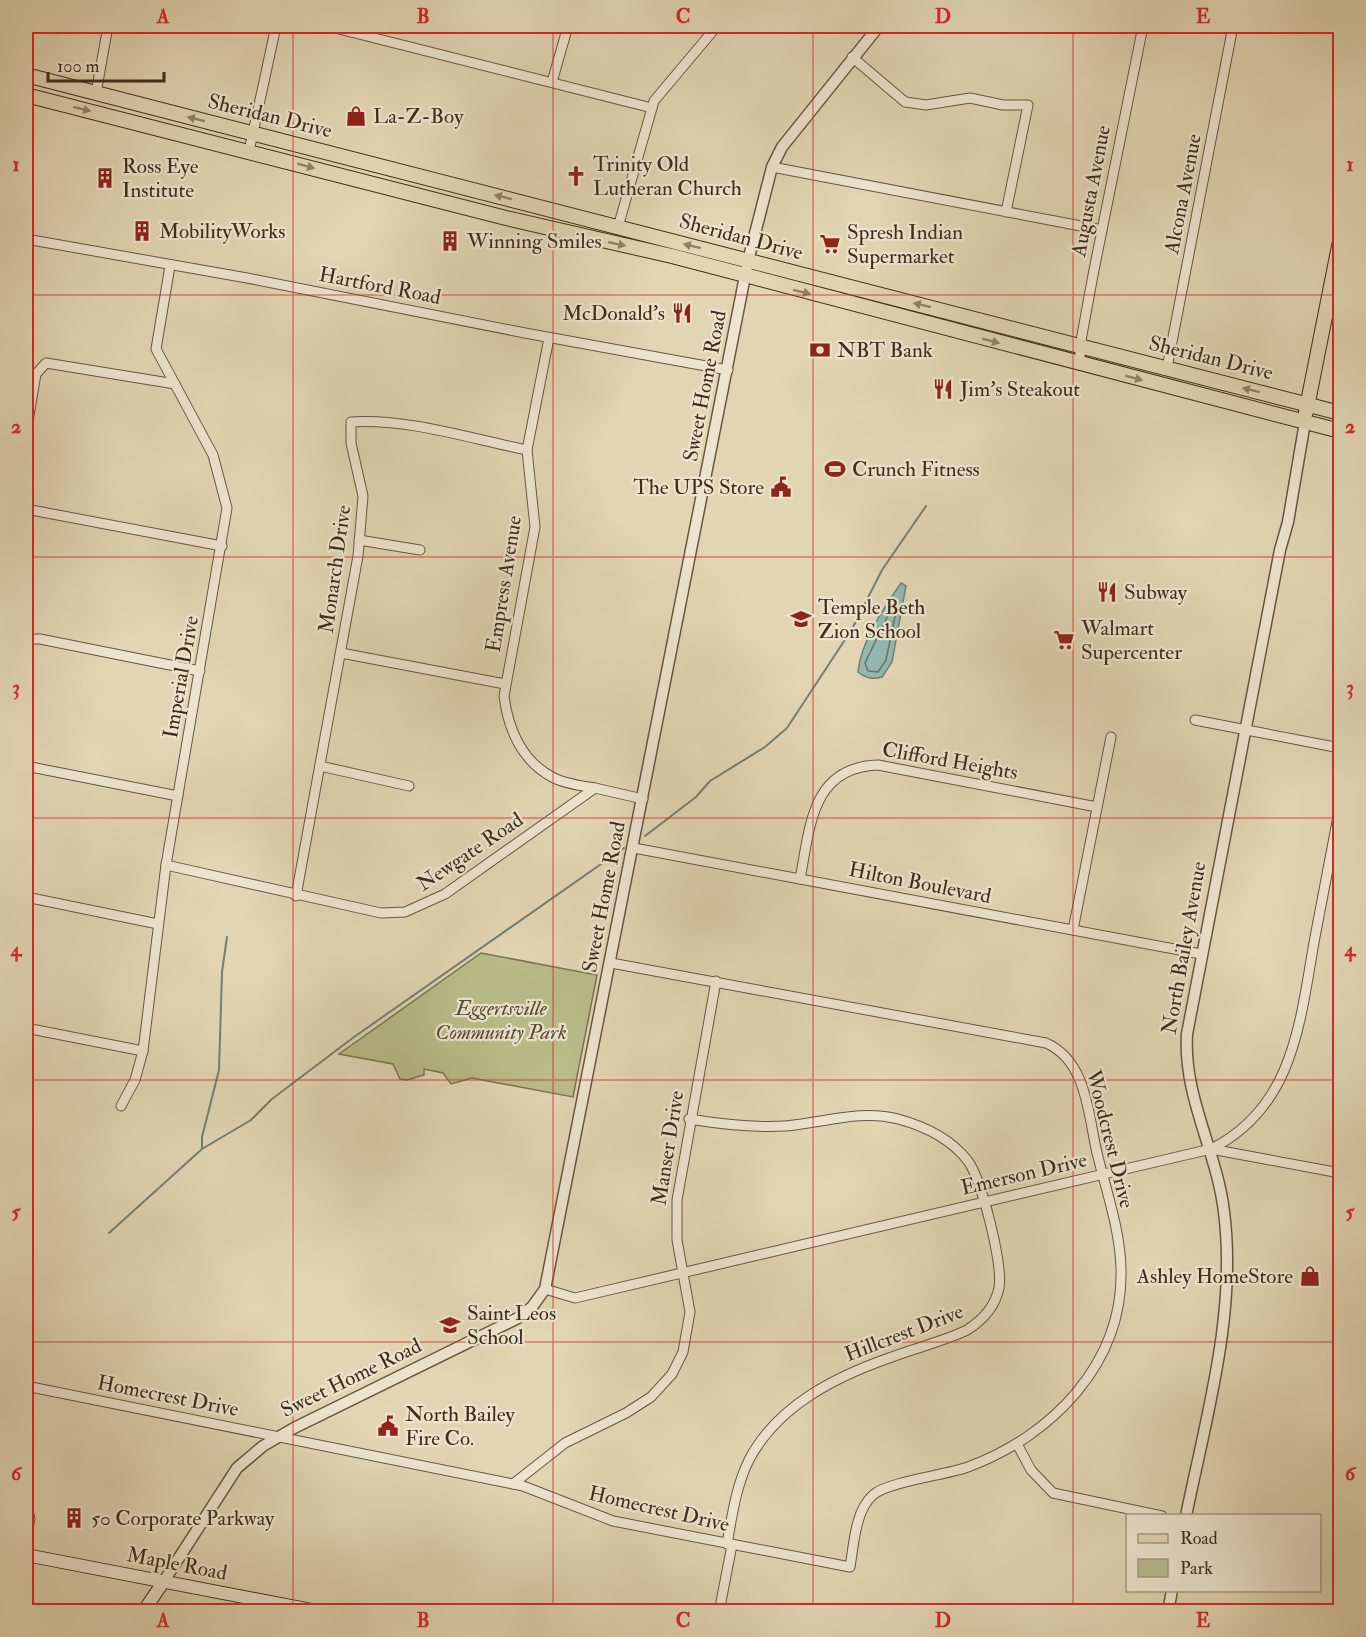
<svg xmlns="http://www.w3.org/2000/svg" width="1366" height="1637" viewBox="0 0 1366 1637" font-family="'IM FELL Double Pica',serif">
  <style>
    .green { fill: #b8bc89; stroke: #7c7452; stroke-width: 1.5 }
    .water { fill: #94b8b1; stroke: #728075; stroke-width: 1.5 }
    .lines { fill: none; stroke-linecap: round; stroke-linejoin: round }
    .shore { stroke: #6a7266; stroke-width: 1.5 }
    .stream { stroke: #728075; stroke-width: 2 }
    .minor-casing { stroke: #685641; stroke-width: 11 }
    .tertiary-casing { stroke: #685641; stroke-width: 13 }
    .secondary-casing { stroke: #402c1b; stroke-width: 14 }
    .primary-casing { stroke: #402c1b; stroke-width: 16 }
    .minor { stroke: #ece4ce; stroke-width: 9 }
    .tertiary { stroke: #ece4ce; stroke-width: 10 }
    .secondary { stroke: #ece4ce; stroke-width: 12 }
    .primary { stroke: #e1d5b3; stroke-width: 14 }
    .oneway { fill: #908067 }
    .grid { fill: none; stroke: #d62828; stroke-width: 1.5; stroke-opacity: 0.55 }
    .labels { text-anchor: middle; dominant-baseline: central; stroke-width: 4.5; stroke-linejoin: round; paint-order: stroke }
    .street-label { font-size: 21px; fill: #402c1b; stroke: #ece4ce }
    .poi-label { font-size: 21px; fill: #402c1b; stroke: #ece4ce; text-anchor: start }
    .park-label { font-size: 21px; font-style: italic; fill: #584931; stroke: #ece4ce }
    .neatline { fill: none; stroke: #d62828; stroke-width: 2 }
    .grid-label { font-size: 20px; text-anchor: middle; font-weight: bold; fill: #d62828 }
  </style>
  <rect width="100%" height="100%" fill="#e1d5b3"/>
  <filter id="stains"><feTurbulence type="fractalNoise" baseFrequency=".00333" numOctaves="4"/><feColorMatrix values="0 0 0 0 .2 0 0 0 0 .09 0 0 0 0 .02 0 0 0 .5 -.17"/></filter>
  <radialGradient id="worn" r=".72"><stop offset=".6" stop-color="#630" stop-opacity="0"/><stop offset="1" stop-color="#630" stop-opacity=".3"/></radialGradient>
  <path class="green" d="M481,953L597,975L573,1097L472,1078L451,1084L443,1073L424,1069V1075L407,1080L400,1079L393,1064L339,1054Z"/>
  <path class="water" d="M901,583L906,586L892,662L882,677C872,680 866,678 858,672C861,641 884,608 901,583Z"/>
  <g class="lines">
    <path class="shore" d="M891,609L896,612L886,660L878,672L868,671L865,663Z"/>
    <g class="stream">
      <path d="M645,836L696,797L710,781L765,747L787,728L852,629L882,570L926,506"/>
      <path d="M202,1148V1137L219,1070L222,972L227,937"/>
      <path d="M109,1233L202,1149L251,1120L272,1099L354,1037L624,848"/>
    </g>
    <g class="minor-casing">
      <g id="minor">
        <path d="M327,26L652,108"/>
        <path d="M852,57L905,102L926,105L970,98L1003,105H1028L1006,212"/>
        <path d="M552,82L568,26"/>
        <path d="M96,93L108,26"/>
        <path d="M249,151L276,26"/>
        <path d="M772,167L1102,230"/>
        <path d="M618,227L654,101L717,26"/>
        <path d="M26,239L247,278L525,333L728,370"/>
        <path d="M549,338L527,450L535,527L504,696C508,729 522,762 554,778C566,784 582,786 595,788"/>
        <path d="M1080,364V346L1093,275L1143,26"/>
        <path d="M1167,368L1233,26"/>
        <path d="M26,433L36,374L46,363L175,384"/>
        <path d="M26,509L222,546"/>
        <path d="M359,540L420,550"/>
        <path d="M26,639H40L200,671"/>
        <path d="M341,653L505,684"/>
        <path d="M1195,720L1340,748"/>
        <path d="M26,766L178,796"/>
        <path d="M320,766L409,786"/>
        <path d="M634,848L1201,954"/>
        <path d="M166,865L381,913L405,912L445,894L595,788L643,799"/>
        <path d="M800,879C810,828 811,767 878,765L1097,807"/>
        <path d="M296,896L358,556L363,496L351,443V422C407,418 472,439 527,450"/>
        <path d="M26,897L158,924"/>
        <path d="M1073,930L1111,737"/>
        <path d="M26,1028L143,1051"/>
        <path d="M121,1106L135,1080L143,1051L166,865L227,508L213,455L156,349L170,266"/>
        <path d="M689,1119C720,1124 753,1128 785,1126C823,1123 860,1109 898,1119C924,1126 951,1139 968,1161C982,1181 1003,1264 999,1288C995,1307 983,1320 967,1330C942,1342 915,1348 889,1358C835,1377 777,1406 749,1460C736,1486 732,1516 727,1544"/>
        <path d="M1211,1149L1340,1173"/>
        <path d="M545,1289L575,1298L1211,1149C1295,1107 1300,1020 1315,937C1323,893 1332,850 1340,806"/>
        <path d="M26,1386L523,1486L613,1521L850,1567C854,1544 855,1511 873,1495C887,1482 946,1475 968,1467C1052,1436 1124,1363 1121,1268C1120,1230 1106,1190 1097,1153C1088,1114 1087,1061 1046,1043L611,963"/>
        <path d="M1017,1444L1031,1470L1053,1493L1162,1516"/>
        <path d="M513,1484L565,1443L626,1413L651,1397L672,1374L683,1352L690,1312L677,1240V1200L716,981"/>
        <path d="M26,1502L30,1519L26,1539"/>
        <path d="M719,1612L732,1545"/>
      </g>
    </g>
    <g class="tertiary-casing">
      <g id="tertiary">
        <path d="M1186,1516C1206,1417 1237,1313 1224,1212C1217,1151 1183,1097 1187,1034L1280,550L1288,522L1305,422"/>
        <path d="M164,1581L237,1468L263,1446L294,1428L518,1318L532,1307L545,1289L748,261L772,167L782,147L879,26"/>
        <path d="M1168,1612L1172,1590"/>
      </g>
    </g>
    <g class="secondary-casing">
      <g id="secondary">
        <path d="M26,1555L322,1612"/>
        <path d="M143,1612L164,1581"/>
      </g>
    </g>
    <g class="primary-casing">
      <g id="primary">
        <path d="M26,75L1340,413"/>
        <path d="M26,95L506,218L672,256L1340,431"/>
        <path d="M1340,125V150"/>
        <path d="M1306,412L1340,241"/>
      </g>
    </g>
    <use href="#minor" class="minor"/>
    <use href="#tertiary" class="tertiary"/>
    <use href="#secondary" class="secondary"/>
    <use href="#primary" class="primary"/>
  </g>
  <defs><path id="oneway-solid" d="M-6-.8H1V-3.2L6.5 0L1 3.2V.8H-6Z" transform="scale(1.5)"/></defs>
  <g class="oneway">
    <use href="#oneway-solid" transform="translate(82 109) rotate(14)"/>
    <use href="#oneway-solid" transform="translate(196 119) rotate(-166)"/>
    <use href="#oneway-solid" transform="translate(306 166) rotate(15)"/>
    <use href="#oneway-solid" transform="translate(503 197) rotate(-166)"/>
    <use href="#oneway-solid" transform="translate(617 244) rotate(12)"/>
    <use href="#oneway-solid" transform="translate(692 246) rotate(-166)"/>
    <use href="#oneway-solid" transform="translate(802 292) rotate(14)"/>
    <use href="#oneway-solid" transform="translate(922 305) rotate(-166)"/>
    <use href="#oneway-solid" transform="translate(991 341) rotate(15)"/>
    <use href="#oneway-solid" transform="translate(1134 378) rotate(15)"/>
    <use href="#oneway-solid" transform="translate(1251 390) rotate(-166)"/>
  </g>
  <path class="grid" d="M293,26V1612M553,26V1612M813,26V1612M1073,26V1612M26,295H1340M26,557H1340M26,818H1340M26,1080H1340M26,1342H1340"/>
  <defs>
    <g id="shop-bare" transform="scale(1.62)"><path d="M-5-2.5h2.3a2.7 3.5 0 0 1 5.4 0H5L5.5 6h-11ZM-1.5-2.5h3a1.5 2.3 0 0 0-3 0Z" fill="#8f2418" stroke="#ece4ce" stroke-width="2.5" paint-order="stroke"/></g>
    <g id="church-bare" transform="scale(1.62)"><path d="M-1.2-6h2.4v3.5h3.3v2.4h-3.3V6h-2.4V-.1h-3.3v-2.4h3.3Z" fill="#8f2418" stroke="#ece4ce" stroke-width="2.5" paint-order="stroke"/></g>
    <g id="building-bare" transform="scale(1.62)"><path d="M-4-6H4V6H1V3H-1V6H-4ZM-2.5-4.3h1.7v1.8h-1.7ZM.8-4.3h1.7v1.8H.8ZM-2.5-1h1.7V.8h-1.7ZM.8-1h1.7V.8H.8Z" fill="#8f2418" stroke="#ece4ce" stroke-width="2.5" paint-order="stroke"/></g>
    <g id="supermarket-bare" transform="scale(1.62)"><path d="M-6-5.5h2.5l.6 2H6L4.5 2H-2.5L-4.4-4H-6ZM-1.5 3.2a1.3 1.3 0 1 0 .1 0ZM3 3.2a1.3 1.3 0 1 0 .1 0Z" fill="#8f2418" stroke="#ece4ce" stroke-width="2.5" paint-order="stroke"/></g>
    <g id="restaurant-bare" transform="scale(1.62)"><path d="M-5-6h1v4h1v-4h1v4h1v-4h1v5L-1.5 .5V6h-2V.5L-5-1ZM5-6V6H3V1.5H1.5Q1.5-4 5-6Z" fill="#8f2418" stroke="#ece4ce" stroke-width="2.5" paint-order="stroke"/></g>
    <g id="bank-bare" transform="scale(1.62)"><path d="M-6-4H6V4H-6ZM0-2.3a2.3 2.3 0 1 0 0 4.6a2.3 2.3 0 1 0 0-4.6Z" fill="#8f2418" stroke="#ece4ce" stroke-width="2.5" paint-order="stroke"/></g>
    <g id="stadium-bare" transform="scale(1.62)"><path d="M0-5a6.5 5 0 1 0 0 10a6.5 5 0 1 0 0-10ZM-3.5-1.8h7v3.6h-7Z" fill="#8f2418" stroke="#ece4ce" stroke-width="2.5" paint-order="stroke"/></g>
    <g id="civic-bare" transform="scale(1.62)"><path d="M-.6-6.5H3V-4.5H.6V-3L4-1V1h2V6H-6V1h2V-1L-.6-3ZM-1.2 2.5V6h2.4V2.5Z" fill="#8f2418" stroke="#ece4ce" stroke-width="2.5" paint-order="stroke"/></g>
    <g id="school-bare" transform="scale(1.62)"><path d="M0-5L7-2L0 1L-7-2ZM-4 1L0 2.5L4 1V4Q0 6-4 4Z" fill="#8f2418" stroke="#ece4ce" stroke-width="2.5" paint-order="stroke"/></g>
  </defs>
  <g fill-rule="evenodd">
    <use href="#shop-bare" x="356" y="116"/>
    <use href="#church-bare" x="576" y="176"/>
    <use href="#building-bare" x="105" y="178"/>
    <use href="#building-bare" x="142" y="231"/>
    <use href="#building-bare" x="450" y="241"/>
    <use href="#supermarket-bare" x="830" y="244"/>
    <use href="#restaurant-bare" x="682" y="313"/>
    <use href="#bank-bare" x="820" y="350"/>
    <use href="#restaurant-bare" x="943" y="389"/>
    <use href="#stadium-bare" x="835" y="469"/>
    <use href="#civic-bare" x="781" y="487"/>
    <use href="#restaurant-bare" x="1107" y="592"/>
    <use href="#school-bare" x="801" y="619"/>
    <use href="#supermarket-bare" x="1064" y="640"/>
    <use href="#shop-bare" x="1310" y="1276"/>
    <use href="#school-bare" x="450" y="1325"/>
    <use href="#civic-bare" x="388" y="1426"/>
    <use href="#building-bare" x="74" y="1518"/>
  </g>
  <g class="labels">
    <g class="street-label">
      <text transform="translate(270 116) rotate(14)">Sheridan Drive</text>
      <text transform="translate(1091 191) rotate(-79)">Augusta Avenue</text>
      <text transform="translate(1183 194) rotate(-79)">Alcona Avenue</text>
      <text transform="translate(741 237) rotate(15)">Sheridan Drive</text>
      <text transform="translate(380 286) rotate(11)">Hartford Road</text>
      <text transform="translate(1211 358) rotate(14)">Sheridan Drive</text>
      <text transform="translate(705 386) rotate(-79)">Sweet Home Road</text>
      <text transform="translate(335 569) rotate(-82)">Monarch Drive</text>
      <text transform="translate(504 584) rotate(-81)">Empress Avenue</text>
      <text transform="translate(181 677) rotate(-80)">Imperial Drive</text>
      <text transform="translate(950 761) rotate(10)">Clifford Heights</text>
      <text transform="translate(470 852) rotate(-34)">Newgate Road</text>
      <text transform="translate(920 883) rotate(11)">Hilton Boulevard</text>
      <text transform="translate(604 897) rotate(-79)">Sweet Home Road</text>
      <text transform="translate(1184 948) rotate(-80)">North Bailey Avenue</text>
      <text transform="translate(1110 1139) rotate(76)">Woodcrest Drive</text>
      <text transform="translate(668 1148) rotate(-81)">Manser Drive</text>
      <text transform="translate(1024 1174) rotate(-13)">Emerson Drive</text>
      <text transform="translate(904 1333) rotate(-21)">Hillcrest Drive</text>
      <text transform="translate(351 1378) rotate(-26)">Sweet Home Road</text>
      <text transform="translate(168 1396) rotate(11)">Homecrest Drive</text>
      <text transform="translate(659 1509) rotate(13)">Homecrest Drive</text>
      <text transform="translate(177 1564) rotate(11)">Maple Road</text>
    </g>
    <g class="poi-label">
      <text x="373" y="116">La-Z-Boy</text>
      <text x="593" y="164">Trinity Old<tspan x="593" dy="24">Lutheran Church</tspan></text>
      <text x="122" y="166">Ross Eye<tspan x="122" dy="24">Institute</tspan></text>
      <text x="159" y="231">MobilityWorks</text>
      <text x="847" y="232">Spresh Indian<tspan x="847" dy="24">Supermarket</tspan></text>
      <text x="467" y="241">Winning Smiles</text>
      <text x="665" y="313" text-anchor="end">McDonald's</text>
      <text x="837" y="350">NBT Bank</text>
      <text x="960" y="389">Jim's Steakout</text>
      <text x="852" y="469">Crunch Fitness</text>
      <text x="764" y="487" text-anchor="end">The UPS Store</text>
      <text x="1124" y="592">Subway</text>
      <text x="818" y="607">Temple Beth<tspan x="818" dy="24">Zion School</tspan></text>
      <text x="1081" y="628">Walmart<tspan x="1081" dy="24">Supercenter</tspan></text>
      <text x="1293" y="1276" text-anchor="end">Ashley HomeStore</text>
      <text x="467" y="1313">Saint Leos<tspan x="467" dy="24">School</tspan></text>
      <text x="405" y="1414">North Bailey<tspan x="405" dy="24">Fire Co.</tspan></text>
      <text x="91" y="1518">50 Corporate Parkway</text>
    </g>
    <g class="park-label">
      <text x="501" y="1008">Eggertsville<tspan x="501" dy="24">Community Park</tspan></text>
    </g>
  </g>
  <rect width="1366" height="1637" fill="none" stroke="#e1d5b3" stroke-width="66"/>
  <rect x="1126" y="1514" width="195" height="78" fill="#ece4ce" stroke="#a79a86" stroke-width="1.5"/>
  <rect x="1138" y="1534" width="30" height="9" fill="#e1d5b3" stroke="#a79a86" stroke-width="1.5"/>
  <text x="1180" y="1544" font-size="18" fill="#402c1b">Road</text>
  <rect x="1138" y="1559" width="30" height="18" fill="#b8bc89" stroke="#a79a86" stroke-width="1.5"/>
  <text x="1180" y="1574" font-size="18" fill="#402c1b">Park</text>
  <path d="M48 72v9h116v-9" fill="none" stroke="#402c1b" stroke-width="3"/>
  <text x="57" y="72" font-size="18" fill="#402c1b" stroke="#ece4ce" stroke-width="4.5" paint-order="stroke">100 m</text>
  <rect x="33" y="33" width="1300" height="1571" class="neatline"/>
  <g class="grid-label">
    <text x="163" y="23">A</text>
    <text x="423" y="23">B</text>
    <text x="683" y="23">C</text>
    <text x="943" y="23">D</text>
    <text x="1203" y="23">E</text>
    <text x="16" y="171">1</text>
    <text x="1350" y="171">1</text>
    <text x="16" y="433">2</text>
    <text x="1350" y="433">2</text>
    <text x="16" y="694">3</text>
    <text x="1350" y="694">3</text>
    <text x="16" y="956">4</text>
    <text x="1350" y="956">4</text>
    <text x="16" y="1218">5</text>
    <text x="1350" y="1218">5</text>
    <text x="16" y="1480">6</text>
    <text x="1350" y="1480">6</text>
    <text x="163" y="1627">A</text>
    <text x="423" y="1627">B</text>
    <text x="683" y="1627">C</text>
    <text x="943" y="1627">D</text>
    <text x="1203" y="1627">E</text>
  </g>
  <rect width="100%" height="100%" filter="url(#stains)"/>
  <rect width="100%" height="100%" fill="url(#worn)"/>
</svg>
